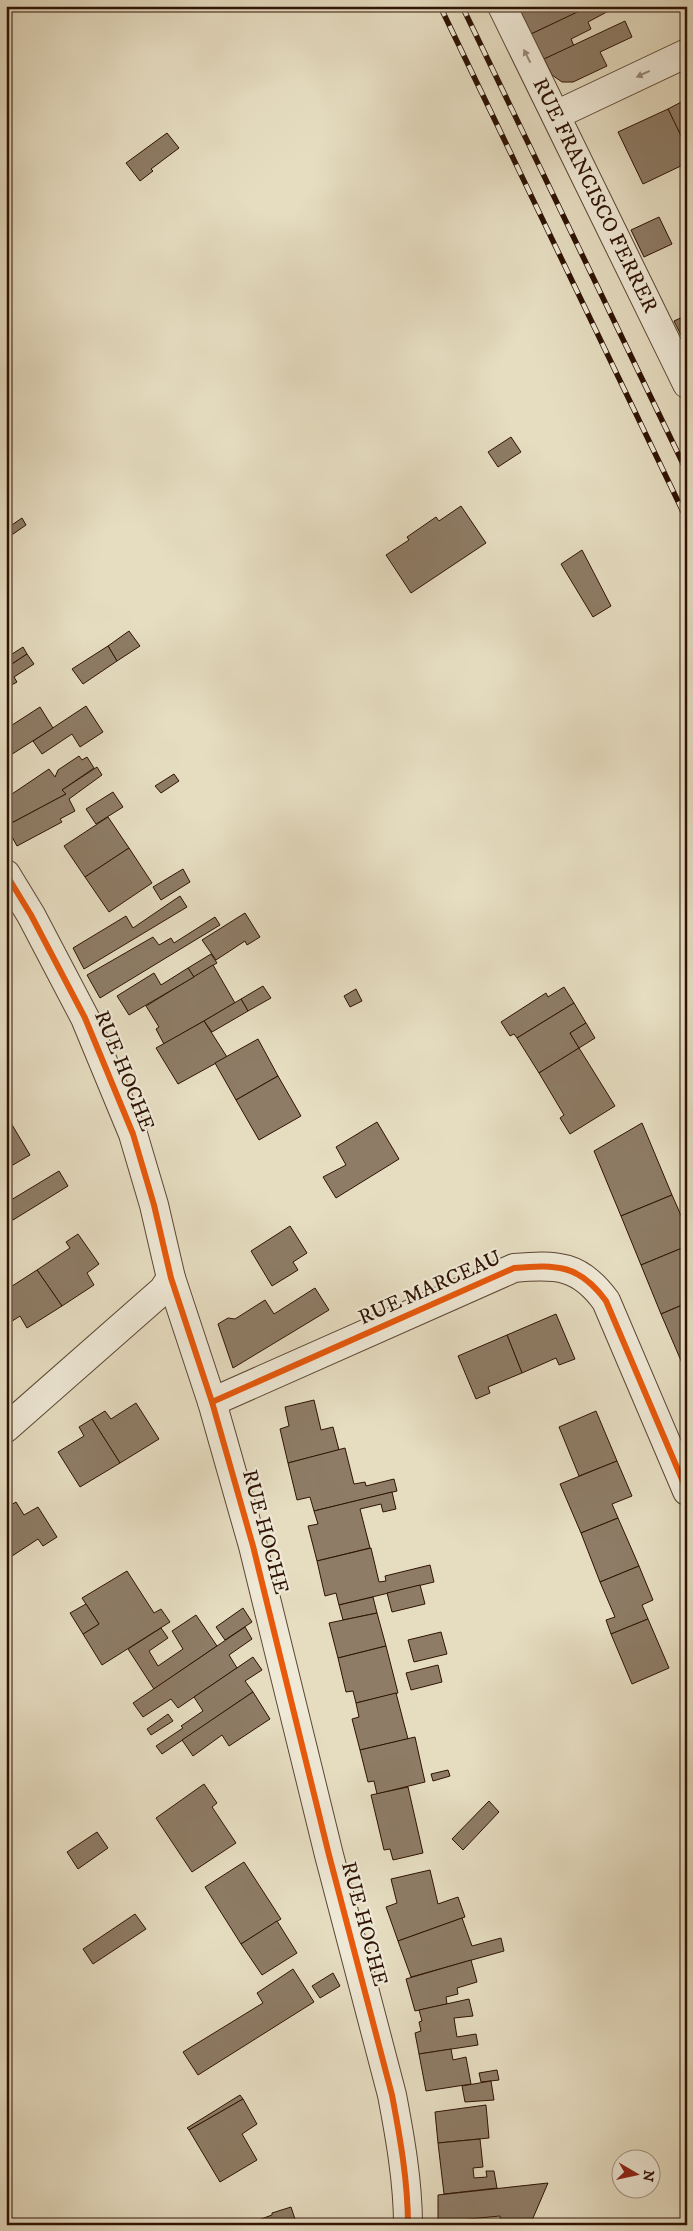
<svg xmlns="http://www.w3.org/2000/svg" width="693" height="2231" viewBox="0 0 693 2231" font-family="'IM FELL DW Pica',serif">
  <style>
    .building { fill: #8e7c66; stroke: #2e1304 }
    .lines { fill: none; stroke-linecap: round; stroke-linejoin: round }
    .minor-casing { stroke: #5c4633; stroke-width: 30 }
    .minor { stroke: #efe9d7; stroke-width: 28 }
    .rail-casing { stroke: #2e1304; stroke-width: 5.5 }
    .rail { stroke: #efe9d7; stroke-width: 4; stroke-dasharray: 11; stroke-linecap: butt }
    .cycleway-casing { stroke: #efe9d7; stroke-width: 9 }
    .cycleway { stroke: #e8590c; stroke-width: 6 }
    .oneway { fill: #988978 }
    .labels { text-anchor: middle; dominant-baseline: central; stroke-width: 4.5; stroke-linejoin: round; paint-order: stroke }
    .street-label { font-size: 21px; fill: #2e1304; stroke: #efe9d7 }
  </style>
  <rect width="100%" height="100%" fill="#e6ddc1"/>
  <filter id="stains"><feTurbulence type="fractalNoise" baseFrequency=".004" numOctaves="4"/><feColorMatrix values="0 0 0 0 .2 0 0 0 0 .09 0 0 0 0 .02 0 0 0 .5 -.17"/></filter>
  <radialGradient id="worn" r=".72"><stop offset=".6" stop-color="#630" stop-opacity="0"/><stop offset="1" stop-color="#630" stop-opacity=".3"/></radialGradient>
  <g class="building">
    <path d="M528,6H583L574,11L576,13L531,34L520,10Z"/>
    <path d="M590,6H618L588,22L591,29L571,39L574,46L544,59L531,34Z"/>
    <path d="M625,21L632,37L600,52L607,66L573,82H562L552,75L544,59Z"/>
    <path d="M687,99V139L683,141L668,109Z"/>
    <path d="M668,109L687,148V163L643,184L618,132Z"/>
    <path d="M167,133L179,148L151,169L153,171L140,181L126,163Z"/>
    <path d="M659,217L672,244L644,257L631,230Z"/>
    <path d="M687,315V347L674,321Z"/>
    <path d="M511,437L521,452L498,467L488,452Z"/>
    <path d="M461,506L486,543L411,593L386,555L409,540L407,537L436,517L439,521Z"/>
    <path d="M22,518L26,525L6,539V529Z"/>
    <path d="M582,550L611,606L593,617L561,564Z"/>
    <path d="M129,631L140,646L117,661L108,646Z"/>
    <path d="M108,646L117,661L83,684L72,669Z"/>
    <path d="M23,647L27,654L6,668V658Z"/>
    <path d="M27,654L34,664L14,677L17,682L6,688V668Z"/>
    <path d="M86,706L103,732L80,747L72,734L42,754L33,741Z"/>
    <path d="M40,707L53,728L6,758V729Z"/>
    <path d="M79,756L82,760L87,757L94,768L62,790L66,794L6,826V798L49,769L55,777L58,770Z"/>
    <path d="M97,767L102,775L69,799L75,811L60,819L62,822L17,846L6,826L66,794L62,790Z"/>
    <path d="M174,774L179,781L161,793L155,786Z"/>
    <path d="M113,792L123,807L96,824L86,809Z"/>
    <path d="M108,817L129,848L85,877L64,846Z"/>
    <path d="M129,848L152,883L109,912L85,877Z"/>
    <path d="M183,869L190,882L161,900L153,887Z"/>
    <path d="M180,896L187,907L84,969L73,948L126,916L133,928Z"/>
    <path d="M245,913L260,937L247,945L245,941L216,960L202,940Z"/>
    <path d="M215,917L220,925L100,998L87,975L153,937L159,945L171,938L174,943Z"/>
    <path d="M211,954L217,963L194,977L188,968Z"/>
    <path d="M213,965L235,1003L164,1044L156,1029L159,1027L146,1006Z"/>
    <path d="M188,968L194,977L129,1015L117,996L154,973L161,985Z"/>
    <path d="M263,986L271,998L248,1011L241,999Z"/>
    <path d="M564,987L574,1003L517,1038L514,1034L510,1036L501,1022L546,993L548,997Z"/>
    <path d="M356,989L362,1001L350,1007L344,996Z"/>
    <path d="M241,999L248,1011L212,1032L204,1021Z"/>
    <path d="M574,1003L586,1023L570,1033L579,1048L539,1073L517,1038Z"/>
    <path d="M204,1021L227,1057L178,1084L156,1048Z"/>
    <path d="M586,1023L595,1038L579,1048L570,1033Z"/>
    <path d="M258,1039L278,1076L236,1100L215,1063Z"/>
    <path d="M579,1048L615,1106L570,1134L560,1118L564,1115L539,1073Z"/>
    <path d="M278,1076L301,1116L259,1140L236,1100Z"/>
    <path d="M6,1108L11,1116L8,1118L30,1155L6,1169Z"/>
    <path d="M377,1122L399,1159L336,1198L323,1177L346,1165L336,1147Z"/>
    <path d="M642,1123L672,1195L621,1216L594,1151Z"/>
    <path d="M59,1171L68,1186L13,1220L6,1211V1203Z"/>
    <path d="M672,1195L687,1229V1246L641,1265L621,1216Z"/>
    <path d="M290,1226L307,1253L293,1262L298,1270L272,1286L251,1251Z"/>
    <path d="M78,1234L99,1264L87,1273L94,1285L62,1306L37,1270L70,1248L66,1242Z"/>
    <path d="M687,1246V1303L661,1314L641,1265Z"/>
    <path d="M37,1270L62,1306L27,1328L20,1316L6,1325V1290Z"/>
    <path d="M315,1288L329,1310L233,1368L218,1324L228,1318L235,1319L265,1300L274,1314Z"/>
    <path d="M687,1303V1361L682,1363L661,1314Z"/>
    <path d="M556,1314L575,1359L559,1365L556,1358L522,1373L507,1335Z"/>
    <path d="M507,1335L522,1373L488,1387L490,1393L476,1399L458,1356Z"/>
    <path d="M314,1400L321,1430L333,1427L339,1450L288,1463L280,1429L289,1426L285,1407Z"/>
    <path d="M136,1403L159,1439L120,1463L92,1419L105,1411L111,1419Z"/>
    <path d="M596,1411L617,1461L579,1476L559,1427Z"/>
    <path d="M92,1419L120,1463L80,1487L58,1452L84,1436L79,1427Z"/>
    <path d="M345,1448L354,1484L365,1482L366,1486L394,1479L397,1491L314,1511L310,1497L297,1500L288,1463Z"/>
    <path d="M617,1461L632,1496L612,1504L618,1518L581,1533L560,1484Z"/>
    <path d="M392,1492L396,1509L383,1512L381,1504L360,1509L370,1548L317,1561L308,1526L318,1524L314,1511Z"/>
    <path d="M16,1502L24,1515L38,1507L57,1537L43,1546L38,1539L6,1560V1508Z"/>
    <path d="M618,1518L639,1566L600,1582L581,1533Z"/>
    <path d="M371,1548L379,1582L386,1581L385,1576L430,1565L434,1582L339,1605L336,1593L325,1596L317,1561Z"/>
    <path d="M639,1566L653,1600L642,1605L648,1619L611,1634L606,1620L615,1617L600,1582Z"/>
    <path d="M127,1571L154,1613L161,1609L170,1622L102,1665L83,1634L99,1624L82,1598Z"/>
    <path d="M420,1585L425,1604L392,1612L387,1593Z"/>
    <path d="M373,1597L377,1613L343,1620L339,1605Z"/>
    <path d="M86,1604L99,1624L83,1634L70,1613Z"/>
    <path d="M243,1608L252,1622L225,1640L216,1627Z"/>
    <path d="M377,1613L386,1646L338,1658L329,1623Z"/>
    <path d="M196,1615L217,1646L154,1689L128,1649L161,1628L168,1638L149,1651L158,1666L183,1649L172,1631Z"/>
    <path d="M648,1619L669,1668L632,1684L611,1634Z"/>
    <path d="M245,1627L252,1639L229,1655L237,1668L178,1708L171,1699L143,1717L133,1703Z"/>
    <path d="M441,1632L447,1654L414,1662L408,1640Z"/>
    <path d="M386,1646L398,1693L356,1703L353,1691L346,1692L338,1658Z"/>
    <path d="M253,1657L262,1670L245,1681L253,1692L162,1754L156,1746L183,1728L181,1726L203,1711L194,1697Z"/>
    <path d="M438,1665L442,1682L411,1690L406,1673Z"/>
    <path d="M253,1692L270,1719L229,1746L222,1735L193,1756L182,1740Z"/>
    <path d="M396,1693L408,1739L360,1750L352,1719L359,1717L356,1703Z"/>
    <path d="M168,1714L173,1721L151,1735L147,1729Z"/>
    <path d="M415,1737L425,1782L377,1794L374,1781L368,1782L360,1750Z"/>
    <path d="M448,1770L450,1776L433,1781L431,1774Z"/>
    <path d="M204,1784L217,1803L212,1807L236,1843L192,1872L156,1818Z"/>
    <path d="M408,1787L423,1853L393,1860L390,1849L384,1850L371,1795Z"/>
    <path d="M489,1801L499,1812L463,1850L452,1839Z"/>
    <path d="M97,1832L108,1848L78,1869L67,1852Z"/>
    <path d="M244,1862L281,1919L241,1944L205,1887Z"/>
    <path d="M430,1870L438,1904L458,1897L465,1917L398,1941L386,1907L397,1903L391,1879Z"/>
    <path d="M135,1914L146,1929L93,1964L83,1949Z"/>
    <path d="M462,1918L472,1946L501,1938L504,1951L411,1977L398,1941Z"/>
    <path d="M277,1921L297,1953L262,1975L241,1944Z"/>
    <path d="M471,1960L477,1982L457,1988L458,1994L446,1997L447,2004L415,2011L406,1979Z"/>
    <path d="M293,1969L314,2002L198,2075L183,2052L263,2003L257,1993Z"/>
    <path d="M333,1973L340,1986L320,1998L312,1986Z"/>
    <path d="M469,1999L473,2016L454,2018L457,2037L476,2034L478,2045L419,2054L415,2033L421,2031L419,2022L422,2021L419,2010Z"/>
    <path d="M451,2049L453,2060L466,2057L471,2084L426,2091L419,2054Z"/>
    <path d="M497,2070L499,2080L481,2082L479,2073Z"/>
    <path d="M491,2081L494,2100L465,2102L462,2086Z"/>
    <path d="M240,2095L243,2099L189,2130L187,2128Z"/>
    <path d="M243,2099L257,2124L242,2134L257,2160L220,2182L189,2130Z"/>
    <path d="M486,2105L489,2138L438,2143L435,2112Z"/>
    <path d="M480,2139L483,2167L473,2168L474,2178L487,2177L486,2171H494L497,2188L444,2194L438,2143Z"/>
    <path d="M548,2183L530,2225H501L500,2216L438,2222V2195Z"/>
    <path d="M291,2207L297,2225H254L253,2222L272,2215V2213Z"/>
  </g>
  <g class="lines">
    <g class="minor-casing">
      <g id="minor">
        <path id="s1" d="M502,6L687,384"/>
        <path d="M556,115L687,53"/>
        <path d="M6,874L31,915L85,1018L133,1134L154,1205L171,1278L212,1402L253,1546L329,1855L392,2095C400,2137 408,2182 408,2225"/>
        <path d="M212,1402L514,1268C557,1264 580,1265 606,1301L687,1491"/>
        <path d="M6,1428L163,1290L171,1278"/>
      </g>
    </g>
    <use href="#minor" class="minor"/>
    <g class="rail-casing">
      <g id="rail">
        <path d="M440,6L687,520"/>
        <path d="M462,6L687,472"/>
      </g>
    </g>
    <use href="#rail" class="rail"/>
    <g class="cycleway-casing">
      <g id="cycleway">
        <path d="M6,874L31,915L85,1018L133,1134L154,1205L171,1278L212,1402L253,1546L329,1855L392,2095C400,2137 408,2182 408,2225"/>
        <path d="M212,1402L514,1268C557,1264 580,1265 606,1301L687,1491"/>
      </g>
    </g>
    <use href="#cycleway" class="cycleway"/>
  </g>
  <defs><path id="oneway-solid" d="M-6-.8H1V-3.2L6.5 0L1 3.2V.8H-6Z" transform="scale(1.25)"/></defs>
  <g class="oneway">
    <use href="#oneway-solid" transform="translate(527 56) rotate(-117)"/>
    <use href="#oneway-solid" transform="translate(643 74) rotate(155)"/>
  </g>
  <g class="labels">
    <g class="street-label">
      <text stroke="none"><textPath href="#s1" startOffset="211">RUE FRANCISCO FERRER</textPath></text>
      <text transform="translate(124 1071) rotate(68)">RUE HOCHE</text>
      <text transform="translate(430 1288) rotate(-24)">RUE MARCEAU</text>
      <text transform="translate(265 1532) rotate(75)">RUE HOCHE</text>
      <text transform="translate(364 1924) rotate(75)">RUE HOCHE</text>
    </g>
  </g>
  <rect width="693" height="2231" fill="none" stroke="#e6ddc1" stroke-width="25"/>
  <rect x="8" y="8" width="678" height="2216" fill="none" stroke="#2e1304" stroke-width="2.5"/>
  <rect x="12" y="12" width="668" height="2206" fill="none" stroke="#2e1304"/>
  <g transform="translate(636 2174) rotate(99)"><circle r="24" fill="#efe9d7" stroke="#a29383"/>
  <path d="M0-4L9 19L0 12L-9 19Z" fill="#8f2418"/>
  <text y="-8" font-size="14" font-weight="bold" text-anchor="middle" fill="#2e1304">N</text>
  </g>
  <rect width="100%" height="100%" filter="url(#stains)"/>
  <rect width="100%" height="100%" fill="url(#worn)"/>
</svg>
